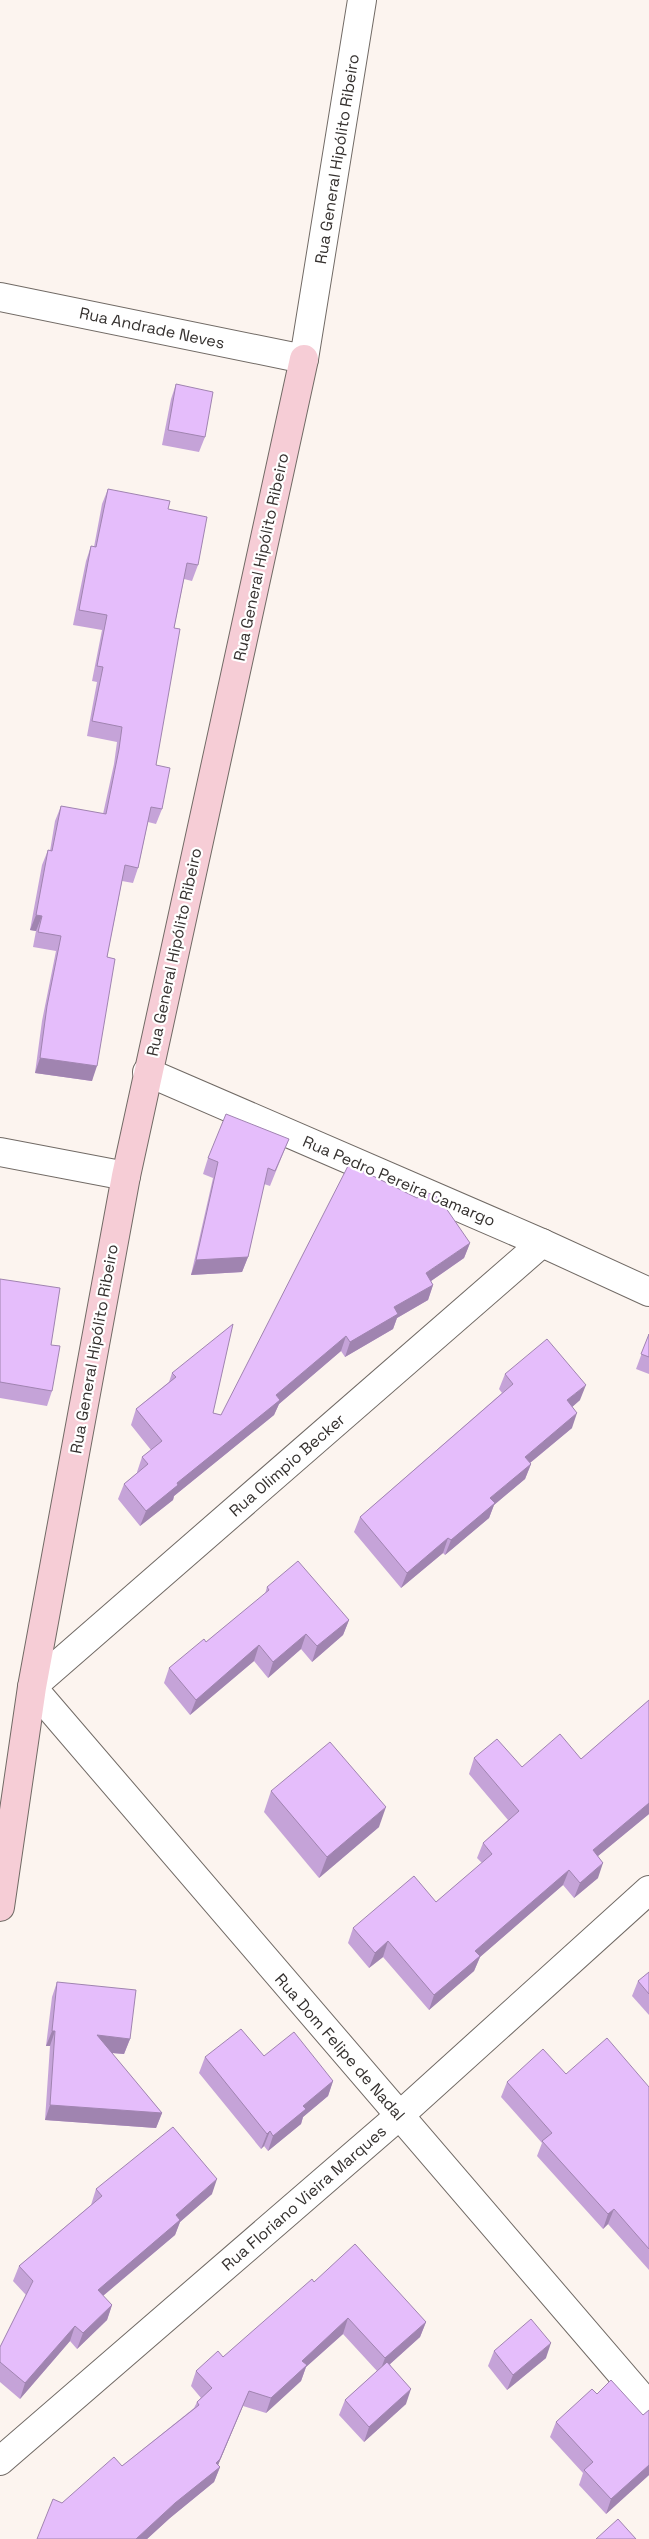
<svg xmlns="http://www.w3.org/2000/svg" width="649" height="2539" viewBox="0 0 649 2539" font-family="'Space Grotesk',sans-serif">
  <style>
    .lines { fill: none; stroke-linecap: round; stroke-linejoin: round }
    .street-casing { stroke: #716a65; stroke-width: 30 }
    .secondary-casing { stroke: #716a65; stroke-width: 30 }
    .street { stroke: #fff; stroke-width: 28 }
    .secondary { stroke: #f6cdd6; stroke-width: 28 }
    .wall { fill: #c5a3d8 }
    .shaded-wall { fill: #a084b0 }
    .building { fill: #e5bdfb; stroke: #a084b0 }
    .labels { text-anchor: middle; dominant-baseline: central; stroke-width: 4.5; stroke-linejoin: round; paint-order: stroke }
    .street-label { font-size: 16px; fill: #35312f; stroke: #fff }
  </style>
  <rect width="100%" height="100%" fill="#fcf4ef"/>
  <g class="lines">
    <g class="street-casing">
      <g id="street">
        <path d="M0,297L304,359L362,0"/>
        <path d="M147,1072L542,1243L649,1292"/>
        <path d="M0,1152L126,1176"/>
        <path d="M542,1243L32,1687L649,2406"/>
        <path d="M0,2461L399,2116L649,1890"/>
      </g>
    </g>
    <g class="secondary-casing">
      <path id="secondary" d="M0,1907L32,1687L126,1176L304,359"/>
    </g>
    <use href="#street" class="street"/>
    <use href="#secondary" class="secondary"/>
  </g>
  <g class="wall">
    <path d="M176,384L205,437L199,452L162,445L171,399Z"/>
    <path d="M108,489L168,509L198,565L192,581L184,579L174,628L156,765L162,809L156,824L148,822L138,868L133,883L122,881L107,957L92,1081L35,1073L42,1021L56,951L33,947L36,931L30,930L42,865L48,850L50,851L55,821L61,806L103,814L114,764L117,742L87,736L97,682L92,681L102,630L73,625L86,561L91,546L94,547L102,504Z"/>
    <path d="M289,1139L270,1186L264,1184L248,1257L242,1272L191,1275L213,1178L203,1174L208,1158Z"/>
    <path d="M470,1243L464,1258L431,1281L433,1285L428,1300L397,1318L393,1329L345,1357L341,1351L279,1404L274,1415L174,1496L173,1500L140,1526L118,1499L124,1484L137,1473V1472L142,1457L151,1450L131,1425L136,1409L169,1382L172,1373L213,1413L221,1415Z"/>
    <path d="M0,1279L51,1345L52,1391L47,1406L0,1398Z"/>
    <path d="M649,1334V1374L636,1369Z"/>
    <path d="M505,1374L580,1400L572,1407V1428L530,1463L531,1464L525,1479L494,1505L489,1518L445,1555L443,1553L401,1588L354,1532L360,1517L502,1393L499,1389Z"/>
    <path d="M267,1587L349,1620L343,1635L312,1662L301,1649L268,1678L254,1661L190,1715L164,1683L169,1668L206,1642L265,1594Z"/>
    <path d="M649,1700V1814L598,1856V1878L574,1898L563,1885L480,1957L474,1971L429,2010L383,1957L369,1968L348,1943L353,1928L436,1902L482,1863L477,1858L483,1843L508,1820L469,1774L474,1758L522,1767L581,1759Z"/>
    <path d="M271,1791L379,1827L319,1878L264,1812Z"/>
    <path d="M649,1972V2015L632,1996L638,1981Z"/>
    <path d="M57,1982L130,2039L124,2054L111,2053L162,2113L156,2128L45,2120L50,2046H46L52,1997Z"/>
    <path d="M264,2056L333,2081L328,2096L303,2117L301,2124L268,2151L264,2146L261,2149L199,2073L205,2057Z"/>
    <path d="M566,2074L649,2087V2270L608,2224L603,2229L537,2156L542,2143L501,2097L507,2082Z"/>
    <path d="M96,2189L212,2194L180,2222L175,2235L103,2296L112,2305L107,2320L77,2349L70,2341L20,2399L0,2382V2347L26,2295L13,2281L19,2266L91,2205Z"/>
    <path d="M314,2282L426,2322L420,2337L390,2364L406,2404L364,2442L339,2415L345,2400L377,2371L343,2334L306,2367L301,2381L266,2413L243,2406L218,2465L220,2467L214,2482L170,2518L147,2539H37L62,2503L122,2466L194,2408L197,2402L201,2398L191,2386L196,2371L223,2357Z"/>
    <path d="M494,2351L546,2358L507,2390L488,2366Z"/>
    <path d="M597,2394L643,2415L649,2410V2475L606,2514L579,2485L583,2473L550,2437L556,2422Z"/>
  </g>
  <g class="shaded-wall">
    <path d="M36,915L42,916L36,931L30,930Z"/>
    <path d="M40,1058L97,1066L92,1081L35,1073Z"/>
    <path d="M470,1243L464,1258L421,1288L426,1273Z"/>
    <path d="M248,1257L242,1272L191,1275L196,1260Z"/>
    <path d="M433,1285L428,1300L397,1318L393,1329L345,1357L350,1342L394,1307Z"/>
    <path d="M346,1336L341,1351L279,1404L274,1415L174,1496L173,1500L140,1526L146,1511L276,1395Z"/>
    <path d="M586,1385L580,1400L562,1416L567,1400Z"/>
    <path d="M577,1413L572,1428L519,1472L525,1457Z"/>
    <path d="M531,1464L525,1479L494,1505L489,1518L445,1555L451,1540L490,1498Z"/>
    <path d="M448,1538L443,1553L401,1588L407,1573Z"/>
    <path d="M349,1620L343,1635L312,1662L317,1646Z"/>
    <path d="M306,1634L301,1649L268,1678L273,1662Z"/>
    <path d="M259,1645L254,1661L190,1715L196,1700Z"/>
    <path d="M649,1803V1814L587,1865L593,1850Z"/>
    <path d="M386,1807L379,1827L319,1878L327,1857Z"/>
    <path d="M603,1863L598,1878L574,1898L580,1883Z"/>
    <path d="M569,1870L563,1885L480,1957L474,1971L429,2010L434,1995L475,1951Z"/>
    <path d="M388,1941L383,1957L369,1968L375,1953Z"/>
    <path d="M52,2031H55L50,2046H46Z"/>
    <path d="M97,2035L130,2039L124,2054L91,2051Z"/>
    <path d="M333,2081L328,2096L303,2117L301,2124L268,2151L273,2136L303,2106Z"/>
    <path d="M50,2105L162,2113L156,2128L45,2120Z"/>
    <path d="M270,2131L264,2146L261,2149L267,2134Z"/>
    <path d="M217,2179L212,2194L180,2222L175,2235L92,2305L98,2290L176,2215Z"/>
    <path d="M614,2209L608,2224L603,2229L608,2214Z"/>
    <path d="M112,2305L107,2320L77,2349L83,2333Z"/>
    <path d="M348,2318L343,2334L306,2367L301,2381L266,2413L271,2398L302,2361Z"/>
    <path d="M426,2322L420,2337L379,2374L385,2358Z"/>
    <path d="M75,2326L70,2341L20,2399L25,2383Z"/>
    <path d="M551,2343L546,2358L507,2390L513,2375Z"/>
    <path d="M411,2389L406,2404L364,2442L369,2427Z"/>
    <path d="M249,2391L216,2470L220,2467L214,2482L170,2518L147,2539H136L175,2503L216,2463Z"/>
    <path d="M649,2465V2475L606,2514L611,2499Z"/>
  </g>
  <g class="building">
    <path d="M176,384L213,392L205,437L168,430Z"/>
    <path d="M108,489L170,501L168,509L207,517L198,565L187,563L174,628L180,629L156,765L170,768L162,809L151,807L138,868L125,865L107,957L115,959L97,1066L40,1058L47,1006L61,936L38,932L42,916L36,915L48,850L52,851L61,806L106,814L119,749L122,727L92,721L103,667L97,666L107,615L79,610L91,546L96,547Z"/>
    <path d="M226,1114L289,1139L275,1171L268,1168L248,1257L196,1260L218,1162L208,1158Z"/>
    <path d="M349,1164L417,1198L426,1192L439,1198L470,1243L426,1273L433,1285L394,1307L398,1314L350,1342L346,1336L276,1395L280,1400L177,1483L178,1485L146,1511L124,1484L148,1464L142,1457L162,1441L136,1409L176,1377L172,1373L233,1324L213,1413L221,1415Z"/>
    <path d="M0,1279L60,1288L51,1345L60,1346L52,1391L0,1382Z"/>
    <path d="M649,1334V1357L641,1354Z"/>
    <path d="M547,1339L586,1385L567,1400L577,1413L525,1457L531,1464L490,1498L495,1503L451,1540L448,1538L407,1573L360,1517L513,1384L505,1374Z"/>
    <path d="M298,1561L349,1620L317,1646L306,1634L273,1662L259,1645L196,1700L169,1668L204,1639L206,1642L269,1590L267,1587Z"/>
    <path d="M649,1700V1803L593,1850L603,1863L580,1883L569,1870L475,1951L480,1956L434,1995L388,1941L375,1953L353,1928L414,1876L436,1902L492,1854L483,1843L519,1811L474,1758L497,1739L522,1767L560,1734L581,1759Z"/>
    <path d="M330,1742L386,1807L327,1857L271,1791Z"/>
    <path d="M649,1972V1994L638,1981Z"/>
    <path d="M57,1982L136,1990L130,2039L97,2035L162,2113L50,2105L55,2031H52Z"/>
    <path d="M241,2029L264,2056L294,2032L333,2081L303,2106L306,2109L273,2136L270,2131L267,2134L205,2057Z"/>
    <path d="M607,2038L649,2087V2249L614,2209L608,2214L542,2141L552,2133L507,2082L543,2049L566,2074Z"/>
    <path d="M173,2127L217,2179L176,2215L180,2220L98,2290L112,2305L83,2333L75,2326L25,2383L0,2362V2347L33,2281L19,2266L102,2196L96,2189Z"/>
    <path d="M355,2244L426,2322L385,2358L348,2318L302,2361L307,2365L271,2398L249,2391L220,2459L216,2463L220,2467L175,2503L136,2539H37L53,2499L62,2503L114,2457L122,2466L199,2405L197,2402L212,2388L196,2371L218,2351L223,2357L312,2279L314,2282Z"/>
    <path d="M531,2319L551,2343L513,2375L494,2351Z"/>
    <path d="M387,2362L411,2389L369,2427L345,2400Z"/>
    <path d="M611,2380L643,2415L649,2410V2465L611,2499L584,2470L593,2462L556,2422L592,2389L597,2394Z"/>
    <path d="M618,2519L636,2539H596Z"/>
  </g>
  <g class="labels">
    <g class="street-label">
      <text transform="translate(337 159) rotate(-81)">Rua General Hipólito Ribeiro</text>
      <text transform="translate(152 328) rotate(12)">Rua Andrade Neves</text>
      <text transform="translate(261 557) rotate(-78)">Rua General Hipólito Ribeiro</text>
      <text transform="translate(174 952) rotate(-78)">Rua General Hipólito Ribeiro</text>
      <text transform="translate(399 1181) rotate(23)">Rua Pedro Pereira Camargo</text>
      <text transform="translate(94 1349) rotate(-80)">Rua General Hipólito Ribeiro</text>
      <text transform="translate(287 1465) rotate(-41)">Rua Olimpio Becker</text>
      <text transform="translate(340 2047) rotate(49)">Rua Dom Felipe de Nadal</text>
      <text transform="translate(304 2198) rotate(-41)">Rua Floriano Vieira Marques</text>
    </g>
  </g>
</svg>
